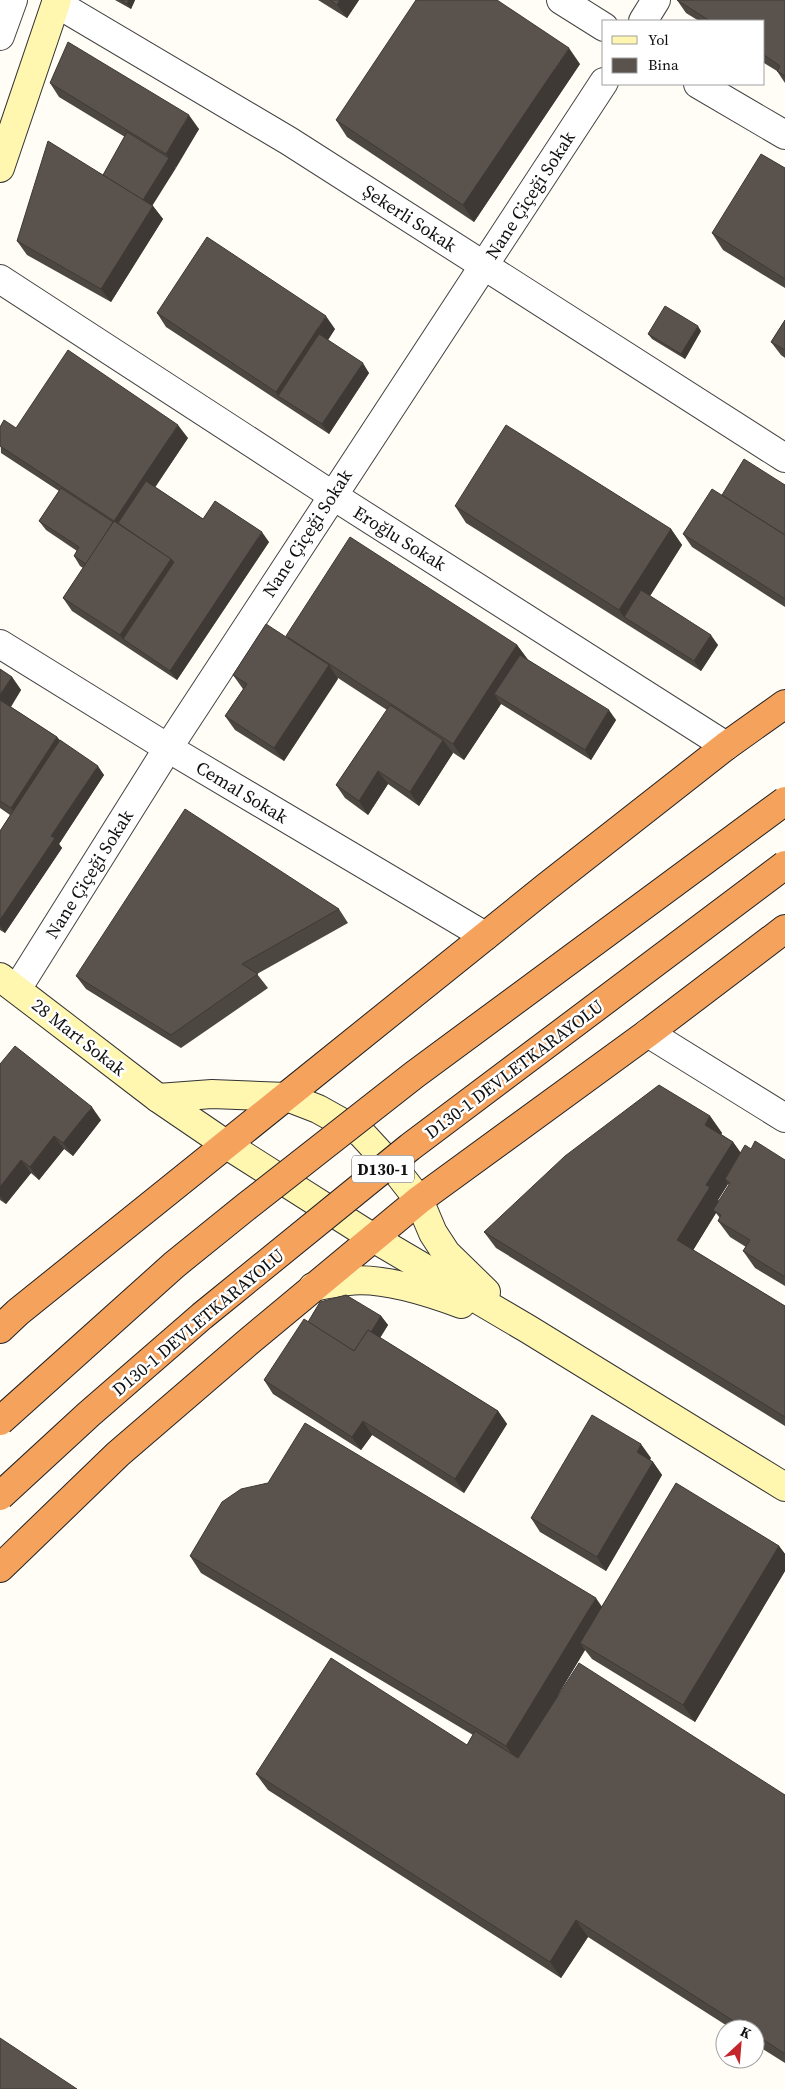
<svg xmlns="http://www.w3.org/2000/svg" width="785" height="2089" viewBox="0 0 785 2089" font-family="'Source Serif 4',serif">
  <style>
    .lines { fill: none; stroke-linecap: round; stroke-linejoin: round }
    .street-casing { stroke: #444; stroke-width: 30 }
    .secondary-casing { stroke: #333; stroke-width: 30 }
    .highway-casing { stroke: #222; stroke-width: 30 }
    .street { stroke: #fff; stroke-width: 28 }
    .secondary { stroke: #fff6b0; stroke-width: 28 }
    .highway { stroke: #f5a25d; stroke-width: 28 }
    .highway-bridge-casing { stroke: #222; stroke-width: 30; stroke-linecap: butt }
    .highway-bridge { stroke: #f5a25d; stroke-width: 28 }
    .wall { fill: #4d4742; fill-rule: evenodd }
    .shaded-wall { fill: #3f3936 }
    .building { fill: #5a524d; stroke: #3f3936 }
    .labels { text-anchor: middle; dominant-baseline: central; stroke-width: 5; stroke-linejoin: round; paint-order: stroke }
    .shield { fill: #fff; stroke: #585858; stroke-width: 1 }
    .shield-label { font-size: 16px; font-weight: bold; fill: #111 }
    .street-label { font-size: 18px; fill: #111; stroke: #fff }
  </style>
  <rect width="100%" height="100%" fill="#fffdf5"/>
  <g class="lines">
    <g class="street-casing">
      <g id="street">
        <path d="M561,0L604,27"/>
        <path d="M56,3L289,141L785,458"/>
        <path d="M643,21L656,0"/>
        <path d="M0,36L13,0"/>
        <path d="M698,84L785,135"/>
        <path d="M0,279L332,495L726,746"/>
        <path d="M0,644L168,748L485,936"/>
        <path d="M17,989L168,748L604,82"/>
        <path d="M648,1033L785,1118"/>
      </g>
    </g>
    <g class="secondary-casing">
      <g id="secondary">
        <path d="M0,168L57,0"/>
        <path d="M0,977L158,1098L227,1145L375,1239L528,1329L785,1487"/>
        <path d="M158,1098L212,1094L287,1097L318,1109L361,1133L397,1172L419,1200L433,1233L446,1253L486,1292"/>
        <path d="M313,1287C325,1285 336,1282 348,1281C382,1277 429,1292 461,1304"/>
      </g>
    </g>
    <g class="highway-casing">
      <g id="highway">
        <path d="M0,1329L18,1312L545,888L726,746L785,704"/>
        <path d="M0,1568L118,1454L247,1343L419,1200L648,1033L785,929"/>
      </g>
    </g>
    <use href="#street" class="street"/>
    <use href="#secondary" class="secondary"/>
    <use href="#highway" class="highway"/>
    <g class="highway-bridge-casing">
      <g id="highway-bridge">
        <path d="M0,1421L174,1265L247,1206L414,1075L785,801"/>
        <path d="M0,1496L89,1414L202,1316L410,1147L785,865"/>
      </g>
    </g>
    <use href="#highway-bridge" class="highway-bridge"/>
  </g>
  <g class="wall">
    <path d="M115,0H135L131,9Z"/>
    <path d="M318,0H359L347,18Z"/>
    <path d="M677,0H785V83L777,71L764,63V21H699L686,13Z"/>
    <path d="M580,64L474,222L347,137L336,120Z"/>
    <path d="M50,83L199,129L152,205L163,219L111,302L27,255L17,241L103,175L125,137L59,97Z"/>
    <path d="M785,168V288L723,250L712,233Z"/>
    <path d="M157,313L335,329L328,340L369,373L329,434L166,327Z"/>
    <path d="M785,320V358L781,355L771,342Z"/>
    <path d="M701,331L685,359L652,339L648,334Z"/>
    <path d="M0,427L188,438L155,487L203,519L269,542L177,680L72,611L63,598L83,568L80,566L74,556L77,551L46,530L39,521L59,491L1,453Z"/>
    <path d="M785,485V607L692,547L683,534L722,495Z"/>
    <path d="M455,506L671,529L682,545L650,596L718,645L701,671L466,523Z"/>
    <path d="M286,636L517,645L528,660L616,720L591,760L501,704L464,760L452,752L453,753L419,806L388,784L368,815L345,798L336,785L387,710L338,678L284,761L235,730L225,716L243,689L233,675L288,638Z"/>
    <path d="M0,669L12,677L21,690L11,707L57,737L60,740L104,775L59,844L62,848L5,933L0,930V831L10,815L0,808Z"/>
    <path d="M339,909L348,923L257,974L268,988L181,1048L86,989L76,976Z"/>
    <path d="M0,1064L101,1120L73,1156L64,1149L39,1180L31,1173L6,1204L0,1200Z"/>
    <path d="M710,1116L722,1133L721,1134L733,1142L741,1153L751,1149L785,1160V1286L755,1268L743,1251L746,1247L730,1237L718,1221L720,1218L716,1213L693,1250L785,1306V1426L496,1248L484,1232ZM728,1184L729,1185L719,1201L718,1200Z"/>
    <path d="M381,1316L388,1325L380,1338L498,1411L507,1424L464,1493L372,1435L361,1450L273,1394L264,1380L308,1322Z"/>
    <path d="M651,1458L650,1460L653,1462L662,1475L606,1571L540,1532L531,1518Z"/>
    <path d="M779,1546L785,1554V1571L695,1722L592,1659L585,1650L558,1695L785,1795V2063L755,2044V2029H732L588,1937L561,1978L268,1790L256,1774L467,1745L473,1735L201,1573L190,1556L602,1607Z"/>
  </g>
  <g class="shaded-wall">
    <path d="M129,0H135L131,9L127,4Z"/>
    <path d="M340,0H359L347,18L337,5Z"/>
    <path d="M569,48L580,64L474,222L463,205Z"/>
    <path d="M189,115L199,129L176,168L166,154Z"/>
    <path d="M169,158L176,168L149,211L142,201Z"/>
    <path d="M153,206L163,219L111,302L101,289Z"/>
    <path d="M326,316L335,329L288,402L278,396L276,392Z"/>
    <path d="M698,326L701,331L685,359L681,354Z"/>
    <path d="M363,363L369,373L329,434L322,424Z"/>
    <path d="M178,425L188,438L126,531L114,521Z"/>
    <path d="M671,529L682,545L633,623L624,617L619,610Z"/>
    <path d="M262,532L269,542L177,680L170,671Z"/>
    <path d="M171,559L180,572L123,639L120,635Z"/>
    <path d="M711,635L718,645L701,671L694,661Z"/>
    <path d="M517,645L529,661L494,694L501,704L464,760L453,744Z"/>
    <path d="M329,665L338,679L284,761L274,748Z"/>
    <path d="M12,677L21,690L7,712L0,702V695Z"/>
    <path d="M609,710L616,720L591,760L585,750Z"/>
    <path d="M57,737L66,750L20,822L11,808Z"/>
    <path d="M443,740L453,753L419,806L410,792Z"/>
    <path d="M98,766L104,775L59,844L62,848L5,933L0,926V920L51,836Z"/>
    <path d="M378,771L388,784L368,815L359,801Z"/>
    <path d="M92,1107L101,1120L73,1156L63,1143Z"/>
    <path d="M710,1116L722,1133L717,1141L705,1125Z"/>
    <path d="M54,1136L64,1149L39,1180L30,1167Z"/>
    <path d="M733,1142L744,1158L725,1179L728,1184L718,1200L721,1204L713,1210L716,1213L689,1257L677,1240L706,1185Z"/>
    <path d="M21,1160L31,1173L6,1204L0,1196V1187Z"/>
    <path d="M381,1316L388,1325L363,1365L357,1355Z"/>
    <path d="M498,1411L507,1424L464,1493L455,1479Z"/>
    <path d="M363,1421L372,1435L361,1450L352,1437Z"/>
    <path d="M641,1444L651,1458L646,1466L637,1452Z"/>
    <path d="M653,1462L662,1475L606,1571L597,1557Z"/>
    <path d="M779,1546L785,1554V1571L695,1722L683,1705Z"/>
    <path d="M596,1598L607,1614L580,1643L585,1650L518,1762L506,1746Z"/>
    <path d="M576,1920L588,1937L561,1978L550,1962Z"/>
  </g>
  <g class="building">
    <path d="M121,0H129L127,4Z"/>
    <path d="M330,0H340L337,5Z"/>
    <path d="M416,0H497L569,48L463,205L336,120Z"/>
    <path d="M677,0H785V76L777,71L780,66L764,55V21H710Z"/>
    <path d="M68,42L189,115L166,154L50,83Z"/>
    <path d="M127,132L169,158L143,200L103,175Z"/>
    <path d="M48,141L153,206L101,289L17,241Z"/>
    <path d="M761,154L785,168V279L712,233Z"/>
    <path d="M207,237L326,316L276,392L157,313Z"/>
    <path d="M665,306L698,326L681,354L648,334Z"/>
    <path d="M785,320V350L771,342Z"/>
    <path d="M319,334L363,363L322,424L278,396Z"/>
    <path d="M68,350L178,425L114,521L0,446V427L4,420L16,428Z"/>
    <path d="M506,425L671,529L619,610L455,506Z"/>
    <path d="M744,459L785,485V535L722,495Z"/>
    <path d="M146,481L203,519L215,501L262,532L170,671L123,639L174,562L171,559L118,523Z"/>
    <path d="M61,488L113,522L86,564L74,556L79,547L39,521Z"/>
    <path d="M712,489L785,535V599L683,534Z"/>
    <path d="M114,521L171,559L120,635L63,598Z"/>
    <path d="M350,537L517,645L453,744L286,636Z"/>
    <path d="M641,590L711,635L694,661L624,617Z"/>
    <path d="M266,624L329,665L274,748L225,716L247,684L233,675Z"/>
    <path d="M520,655L609,710L585,750L494,694Z"/>
    <path d="M0,669L12,677L0,695Z"/>
    <path d="M0,700L57,737L11,808L0,801Z"/>
    <path d="M390,705L443,740L410,792L378,771L359,801L336,785Z"/>
    <path d="M60,740L98,766L51,836L55,838L0,920V831Z"/>
    <path d="M185,809L339,909L242,964L258,974L171,1035L76,976Z"/>
    <path d="M15,1046L92,1107L63,1143L54,1136L30,1167L21,1160L0,1187V1064Z"/>
    <path d="M659,1085L710,1116L705,1125L733,1142L706,1185L710,1187L677,1240L785,1306V1417L484,1232L565,1156Z"/>
    <path d="M755,1141L785,1160V1277L743,1251L750,1240L718,1221L721,1215L713,1210L730,1183L725,1179L745,1145L751,1149Z"/>
    <path d="M346,1295L381,1316L371,1332L368,1330L354,1351L308,1322L320,1302Z"/>
    <path d="M304,1319L354,1351L368,1330L498,1411L455,1479L363,1421L352,1437L264,1380Z"/>
    <path d="M592,1415L641,1444L637,1452L653,1462L597,1557L531,1518Z"/>
    <path d="M305,1423L596,1598L506,1746L190,1556L222,1502L241,1489L268,1483Z"/>
    <path d="M676,1483L779,1546L683,1705L580,1643Z"/>
    <path d="M331,1658L467,1745L475,1731L518,1758L579,1663L785,1795V2054L755,2034V2029H746L576,1920L550,1962L256,1774Z"/>
    <path d="M0,2038L77,2089H0Z"/>
  </g>
  <g class="labels">
    <rect class="shield" x="352" y="1155.5" width="62" height="27" rx="4"/>
    <g class="shield-label">
      <text x="383" y="1169">D130-1</text>
    </g>
    <g class="street-label">
      <text transform="translate(530 195) rotate(-57)">Nane Çiçeği Sokak</text>
      <text transform="translate(410 218) rotate(33)">Şekerli Sokak</text>
      <text transform="translate(307 533) rotate(-57)">Nane Çiçeği Sokak</text>
      <text transform="translate(400 538) rotate(32)">Eroğlu Sokak</text>
      <text transform="translate(242 792) rotate(31)">Cemal Sokak</text>
      <text transform="translate(89 874) rotate(-58)">Nane Çiçeği Sokak</text>
      <text transform="translate(79 1037) rotate(38)">28 Mart Sokak</text>
      <text transform="translate(514 1069) rotate(-37)">D130-1 DEVLETKARAYOLU</text>
      <text transform="translate(198 1322) rotate(-40)">D130-1 DEVLETKARAYOLU</text>
    </g>
  </g>
  <rect x="602" y="20" width="162" height="65" fill="#ffffff" stroke="#a0a0a0"/>
  <rect x="612" y="36" width="25" height="8" fill="#fff6b0" stroke="#a0a0a0"/>
  <text x="648" y="45" font-size="15" fill="#111111">Yol</text>
  <rect x="612" y="58" width="25" height="15" fill="#5a524d" stroke="#a0a0a0"/>
  <text x="648" y="70" font-size="15" fill="#111111">Bina</text>
  <g transform="translate(740 2044) rotate(26)"><circle r="24" fill="#ffffff" stroke="#a0a0a0"/>
  <path d="M0-4L9 19L0 12L-9 19Z" fill="#c4262e"/>
  <text y="-8" font-size="14" font-weight="bold" text-anchor="middle" fill="#111111">K</text>
  </g>
</svg>
